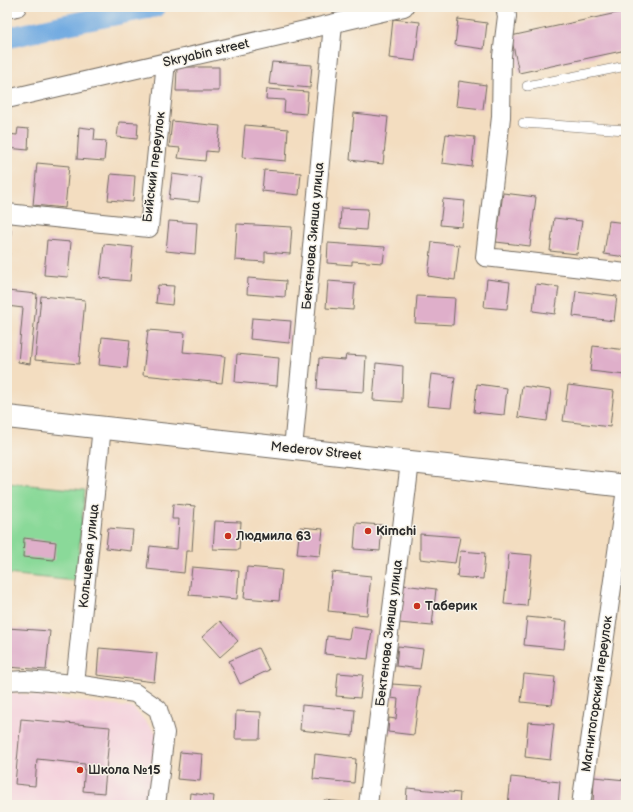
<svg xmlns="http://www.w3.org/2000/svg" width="633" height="812" viewBox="0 0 633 812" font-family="'Balsamiq Sans',sans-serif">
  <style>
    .built { fill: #f4cfdc }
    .green { fill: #8ad999; stroke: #5a8262 }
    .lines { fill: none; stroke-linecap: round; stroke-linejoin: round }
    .canal { stroke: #71aae1; stroke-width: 21 }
    .building { fill: #dfafca }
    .lane-casing { stroke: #71695f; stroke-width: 10 }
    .street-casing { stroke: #71695f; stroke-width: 20 }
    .secondary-casing { stroke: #71695f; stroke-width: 24 }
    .lane { stroke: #fff; stroke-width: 9 }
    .street { stroke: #fff; stroke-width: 18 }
    .secondary { stroke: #fff; stroke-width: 22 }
    .poi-dot { fill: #c8321e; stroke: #f7f3e8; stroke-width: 1.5 }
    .labels { text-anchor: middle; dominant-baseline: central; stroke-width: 3; stroke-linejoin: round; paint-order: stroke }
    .street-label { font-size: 13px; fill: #2b2b2b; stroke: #f7f3e8 }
    .poi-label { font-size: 13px; font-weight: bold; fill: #2b2b2b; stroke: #f7f3e8; text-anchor: start }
  </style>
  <rect width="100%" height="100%" fill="#f7f3e8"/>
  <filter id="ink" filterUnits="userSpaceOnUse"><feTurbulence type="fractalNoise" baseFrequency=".025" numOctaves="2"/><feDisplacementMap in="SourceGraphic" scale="8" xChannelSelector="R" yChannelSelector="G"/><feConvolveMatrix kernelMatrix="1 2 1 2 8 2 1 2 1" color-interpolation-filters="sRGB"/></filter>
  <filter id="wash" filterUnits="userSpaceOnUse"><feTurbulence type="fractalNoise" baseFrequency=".012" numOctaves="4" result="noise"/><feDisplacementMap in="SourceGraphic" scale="16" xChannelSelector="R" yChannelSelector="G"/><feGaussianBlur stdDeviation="0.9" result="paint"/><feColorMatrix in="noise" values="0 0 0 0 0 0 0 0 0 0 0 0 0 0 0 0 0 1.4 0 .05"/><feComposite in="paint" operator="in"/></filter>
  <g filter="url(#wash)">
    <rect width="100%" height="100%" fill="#f3ddc0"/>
    <path class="built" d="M7,692L133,708L157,734L147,805H7Z"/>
    <path class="green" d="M7,483L85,490L76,581L7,574Z"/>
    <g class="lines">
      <path class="canal" d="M7,38L64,25L155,7"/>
    </g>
    <g id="blocks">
      <g class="building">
        <path d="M626,11V50L519,73L511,36Z"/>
        <path d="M393,19L420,22L415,61L389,58Z"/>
        <path d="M458,19L487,23L484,49L455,45Z"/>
        <path d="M272,62L312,65L310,88L269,84Z"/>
        <path d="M177,67H219V91H176Z"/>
        <path d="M459,81L486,85L483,109L456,106Z"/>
        <path d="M267,89L308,92L306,114L284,112L285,100L266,99Z"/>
        <path d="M354,113L388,117L383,164L350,160Z"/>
        <path d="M172,121L220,126L217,152L206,151L205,161L178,158L180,148L169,147Z"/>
        <path d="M119,122L138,123L137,139L117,137Z"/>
        <path d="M245,125L288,129L286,161L242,157Z"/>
        <path d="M79,127L95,129L94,140L106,141L104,161L77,159Z"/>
        <path d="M18,128L29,129L28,150L7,148V134L17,135Z"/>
        <path d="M446,134L475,137L472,167L442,163Z"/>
        <path d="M37,163L69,166L65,208L33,205Z"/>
        <path d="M264,170L301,173L299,195L262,191Z"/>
        <path d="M111,174L135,176L133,202L108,200Z"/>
        <path d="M172,174L202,178L199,202L169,199Z"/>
        <path d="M503,193L536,197L530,246L496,242Z"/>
        <path d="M443,199L465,201L462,227L440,225Z"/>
        <path d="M341,208L368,209L366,230L340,228Z"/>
        <path d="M554,218L582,221L577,254L550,251Z"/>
        <path d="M169,221L197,223L195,254L166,251Z"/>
        <path d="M609,221L626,223V257L604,254Z"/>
        <path d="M237,224L292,227L290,254L265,252V262L235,260Z"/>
        <path d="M7,230H11L9,265H7Z"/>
        <path d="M47,240L71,242L68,277L44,275Z"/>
        <path d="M432,242L459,245L455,280L428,276Z"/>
        <path d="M328,243L385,247L383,263L352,261V265L327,263Z"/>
        <path d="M104,244L133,247L130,281L100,278Z"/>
        <path d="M248,278L286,281L285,297L247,294Z"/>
        <path d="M487,279L510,282L507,309L484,307Z"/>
        <path d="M328,281L355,283L353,310L326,308Z"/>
        <path d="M536,284L559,287L555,314L533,311Z"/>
        <path d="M158,285L174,286L172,305L156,303Z"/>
        <path d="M7,291L37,294L30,364L18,362L23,308L7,306Z"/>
        <path d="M576,291L617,296L614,321L573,316Z"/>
        <path d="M41,296L85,300L79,364L35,360Z"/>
        <path d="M417,296L455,298L453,325L415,323Z"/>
        <path d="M252,318L291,321L289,343L250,339Z"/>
        <path d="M148,330L185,333L183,352L225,356L222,383L143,375Z"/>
        <path d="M102,337L130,340L127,368L99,365Z"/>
        <path d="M593,346L626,350L625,375L590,371Z"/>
        <path d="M237,354L279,358L277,386L235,382Z"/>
        <path d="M346,355L366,356L364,392L317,389L319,358L345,360Z"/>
        <path d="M376,363L403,366L402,402L373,400Z"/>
        <path d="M431,374L455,377L451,408L427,406Z"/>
        <path d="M477,384L507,388L504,415L474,412Z"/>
        <path d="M568,385L614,391L610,427L563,421Z"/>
        <path d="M522,386L551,390L547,421L518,417Z"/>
        <path d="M173,504L195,506L192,551H186L184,573L147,569L150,546L177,549L179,519H172Z"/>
        <path d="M215,521L241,522L239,550L213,549Z"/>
        <path d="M356,523L382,525L380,551L354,549Z"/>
        <path d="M300,527L323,529L320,556L297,554Z"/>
        <path d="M108,528L133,530L131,551L106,548Z"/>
        <path d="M420,534L460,537L455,563L420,559Z"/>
        <path d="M24,538L56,542L54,560L23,557Z"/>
        <path d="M460,551L485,553L483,579L457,577Z"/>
        <path d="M509,553L532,555L527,606L504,604Z"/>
        <path d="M192,567L239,571L237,599L189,595Z"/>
        <path d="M247,567L282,570L279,601L244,598Z"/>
        <path d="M332,572L371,576L367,615L328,611Z"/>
        <path d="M403,585L436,589L432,626L399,623Z"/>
        <path d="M527,617L567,621L564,649L524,645Z"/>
        <path d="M220,621L238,641L220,657L202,637Z"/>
        <path d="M351,627L372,630L368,659L325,654L327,636L349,639Z"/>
        <path d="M7,628L50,631L46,670L7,667Z"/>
        <path d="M398,646L423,649L420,669L396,666Z"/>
        <path d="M99,648L157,653L154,682L97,675Z"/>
        <path d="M258,648L269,670L240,684L229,661Z"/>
        <path d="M338,673L363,675L360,698L336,696Z"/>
        <path d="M524,674L555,677L552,705L521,702Z"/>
        <path d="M392,684L420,686L414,735L388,732L389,718L396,719L398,699L391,698Z"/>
        <path d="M302,705L355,710L353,736L300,730Z"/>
        <path d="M236,711L261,712L260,739H235Z"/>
        <path d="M21,719L110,727L104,793L83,791L85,764L37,759L35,786L15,784Z"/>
        <path d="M528,722L554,724L550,760L525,757Z"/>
        <path d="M180,752L202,754L200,781L177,779Z"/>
        <path d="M315,754L356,759L354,783L313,779Z"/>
        <path d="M511,777L560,782L558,805H508Z"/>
        <path d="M594,777L626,780V805H593Z"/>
        <path d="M407,788L460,793L459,805L406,803Z"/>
        <path d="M190,793L214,796L213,805H189Z"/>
        <path d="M324,800L345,802L344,805H323Z"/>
      </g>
    </g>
  </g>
  <g filter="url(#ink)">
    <use href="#blocks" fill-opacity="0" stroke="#71695f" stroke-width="1"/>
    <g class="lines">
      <g class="lane-casing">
        <g id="lane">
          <path d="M527,86L626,66"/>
          <path d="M523,123L626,130"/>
        </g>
      </g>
      <g class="street-casing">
        <g id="street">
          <path d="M505,7L507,16L502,56L501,117L485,257L626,273"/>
          <path d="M7,9L17,7"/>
          <path d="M7,99L404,7"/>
          <path d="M7,213L149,228L166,62"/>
          <path d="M293,449L333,24"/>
          <path d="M7,681L25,680L75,684L135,693L158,709L165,733L156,805"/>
          <path d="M75,684L102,427"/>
          <path d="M368,805L410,462"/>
          <path d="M581,805L626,489"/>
        </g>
      </g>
      <g class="secondary-casing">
        <path id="secondary" d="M7,417L626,486"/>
      </g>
      <use href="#lane" class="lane"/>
      <use href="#street" class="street"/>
      <use href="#secondary" class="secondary"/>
    </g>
  </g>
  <g class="poi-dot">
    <circle cx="368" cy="531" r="4"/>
    <circle cx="228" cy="536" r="4"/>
    <circle cx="417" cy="606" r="4"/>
    <circle cx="80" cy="770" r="4"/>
  </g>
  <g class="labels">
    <g class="street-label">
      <text transform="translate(206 53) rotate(-13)">Skryabin street</text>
      <text transform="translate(154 167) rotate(-83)">Бийский переулок</text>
      <text transform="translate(313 236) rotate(-85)">Бектенова Зияша улица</text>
      <text transform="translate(316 451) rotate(6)">Mederov Street</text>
      <text transform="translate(89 556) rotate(-84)">Кольцевая улица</text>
      <text transform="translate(389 633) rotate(-83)">Бектенова Зияша улица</text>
      <text transform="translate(597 694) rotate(-82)">Магнитогорский переулок</text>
    </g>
    <g class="poi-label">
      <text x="376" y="531">Kimchi</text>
      <text x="236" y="536">Людмила 63</text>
      <text x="425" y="606">Таберик</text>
      <text x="88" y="770">Школа №15</text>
    </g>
  </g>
  <rect width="633" height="812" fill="none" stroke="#f7f3e8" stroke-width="24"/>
</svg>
